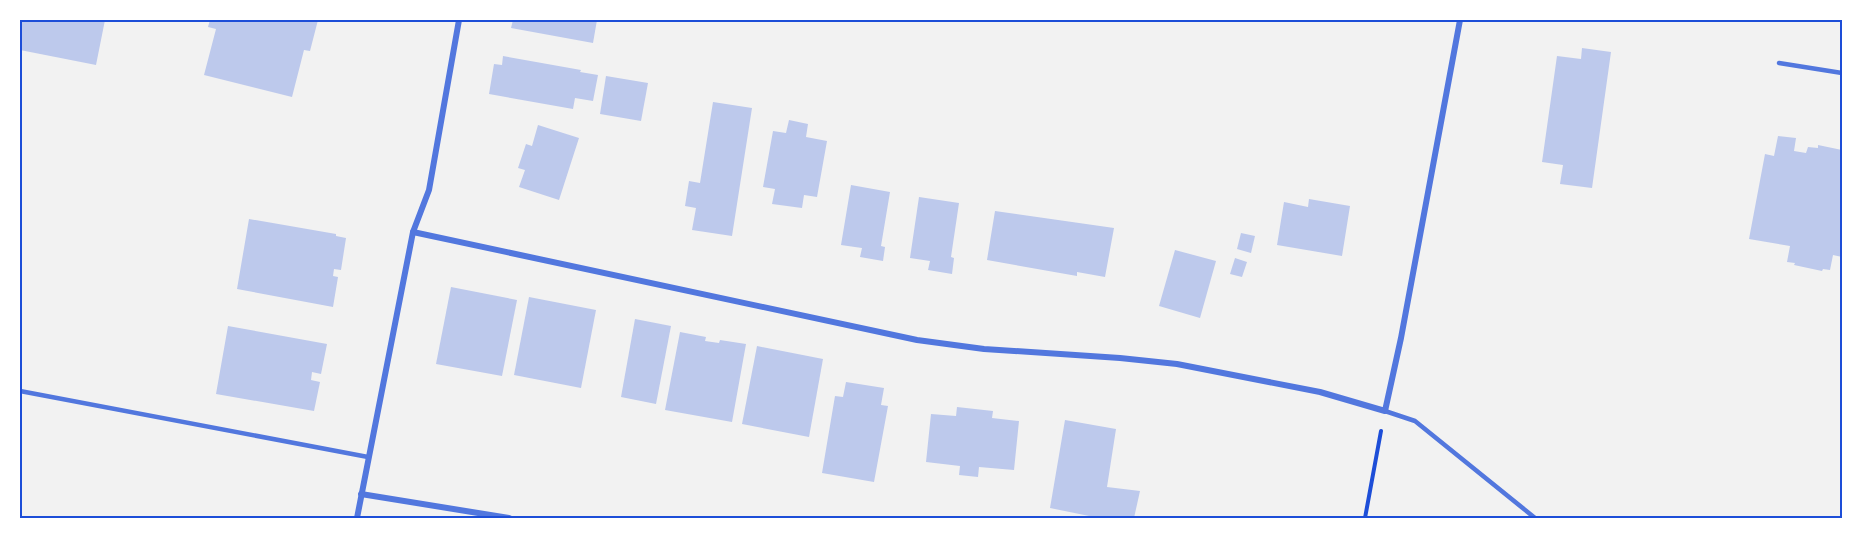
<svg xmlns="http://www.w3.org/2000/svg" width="1862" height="538" viewBox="0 0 1862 538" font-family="Signika,sans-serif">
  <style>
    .building { fill: #bdc9ec }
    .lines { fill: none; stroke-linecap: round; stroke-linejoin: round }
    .path { stroke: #1d4ed8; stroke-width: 4 }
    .service { stroke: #5277de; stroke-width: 4.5 }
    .minor { stroke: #5277de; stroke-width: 6 }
    .neatline { fill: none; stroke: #1d4ed8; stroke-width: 2 }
  </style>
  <rect width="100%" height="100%" fill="#f2f2f2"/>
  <g class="building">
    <path d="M20,20H105L96,65L20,50Z"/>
    <path d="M210,20H318L310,51L304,50L292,97L204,75L216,29L208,27Z"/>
    <path d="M513,20H597L593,43L511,28Z"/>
    <path d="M1582,48L1611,52L1592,188L1560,184L1563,165L1542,162L1557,56L1581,59Z"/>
    <path d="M503,56L581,70L580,72L598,75L593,101L575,98L573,109L489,94L494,64L502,65Z"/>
    <path d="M606,76L648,83L641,121L600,114Z"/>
    <path d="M713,102L752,108L732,236L692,230L696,208L685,206L689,181L700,183Z"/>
    <path d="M789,120L808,124L806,137L827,141L817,197L804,195L802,208L772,204L775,189L763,187L773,131L786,133Z"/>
    <path d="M538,125L579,138L559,200L519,187L525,170L518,168L526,144L532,146Z"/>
    <path d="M1778,136L1796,138L1794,151L1806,153L1808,147L1818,148V145L1842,150V257L1833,255L1830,270L1823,269L1822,271L1794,265L1795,263L1787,262L1790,246L1749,239L1765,154L1774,156Z"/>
    <path d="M851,185L890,192L881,246L885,247L883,261L860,257L862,248L841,245Z"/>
    <path d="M919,197L959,203L951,257L954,258L952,274L928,270L930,261L910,258Z"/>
    <path d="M1309,199L1350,206L1342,256L1277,245L1284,202L1308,207Z"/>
    <path d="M995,211L1114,228L1105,277L1077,272V276L987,260Z"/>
    <path d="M249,219L336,234V236L346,238L341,270L334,269L333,276L338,277L333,307L237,289Z"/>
    <path d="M1241,233L1255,236L1251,253L1237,249Z"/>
    <path d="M1175,250L1216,261L1200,318L1159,306Z"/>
    <path d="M1235,258L1247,262L1242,277L1230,274Z"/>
    <path d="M451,287L517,300L502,376L436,364Z"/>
    <path d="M529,297L596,310L581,388L514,375Z"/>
    <path d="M635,319L671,326L656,404L621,397Z"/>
    <path d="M228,326L327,344L321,374L312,372L311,380L320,382L314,411L216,394Z"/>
    <path d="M680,332L706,337L705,341L719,343L720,340L746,344L732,422L665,410Z"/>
    <path d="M757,346L823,359L809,437L742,424Z"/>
    <path d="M846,382L884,388L881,405L888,406L874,482L822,473L835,396L843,397Z"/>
    <path d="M957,407L993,411L992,418L1019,421L1014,470L979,467L978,477L959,475L960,466L926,462L931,414L956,416Z"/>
    <path d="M1065,420L1116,429L1107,487L1140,491L1134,518H1099L1050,508Z"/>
  </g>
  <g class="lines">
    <path class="path" d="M1365,518L1381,431"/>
    <g class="service">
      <path d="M1779,63L1842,73"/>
      <path d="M20,391L368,457"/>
      <path d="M1385,411L1415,421L1535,518"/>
    </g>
    <g class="minor">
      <path d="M413,232L917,340L984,349L1120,358L1177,364L1320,392L1385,411L1401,338L1460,20"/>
      <path d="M361,494L509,518"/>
      <path d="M357,518L413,232L429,190L459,20"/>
    </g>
  </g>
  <rect width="1862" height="538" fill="none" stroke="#ffffff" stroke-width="42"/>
  <rect x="21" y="21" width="1820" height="496" class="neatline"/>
</svg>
